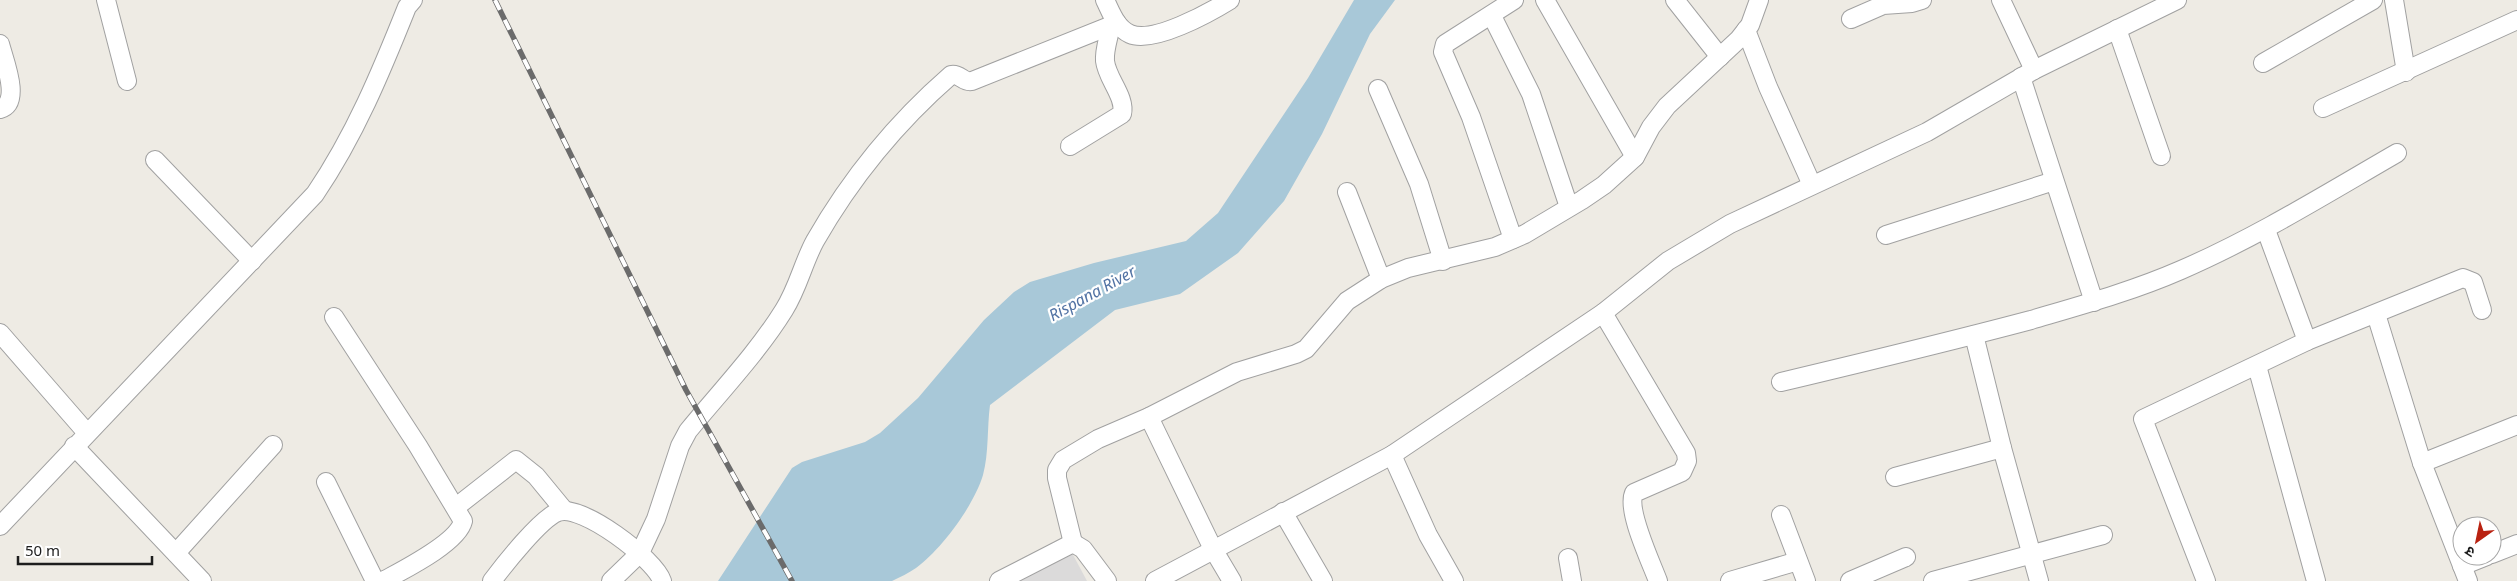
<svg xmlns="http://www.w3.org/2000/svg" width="2517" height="581" viewBox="0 0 2517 581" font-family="'Noto Sans','Noto Sans Devanagari',sans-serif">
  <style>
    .residential { fill: #dbdada }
    .water { fill: #a8c8d8 }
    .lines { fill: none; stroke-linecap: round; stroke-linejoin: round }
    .minor-casing { stroke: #a1a1a1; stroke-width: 20 }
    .minor { stroke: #fff; stroke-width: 18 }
    .rail-casing { stroke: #6b6b6b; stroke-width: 5.5 }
    .rail { stroke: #fff; stroke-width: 4; stroke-dasharray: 11; stroke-linecap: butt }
    .labels { text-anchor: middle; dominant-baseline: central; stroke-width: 4.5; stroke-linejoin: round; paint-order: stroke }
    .water-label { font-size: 16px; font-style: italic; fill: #5273a4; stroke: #fff }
  </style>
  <rect width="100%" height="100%" fill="#eeebe4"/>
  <path class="residential" d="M1072,553L1087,581H1016Z"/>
  <path class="water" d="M1354,0H1395L1370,34L1322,134L1284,201L1238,253L1180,294L1115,310L990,405C987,427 989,453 983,475C974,505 942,549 916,568C909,573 900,577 892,581H718L792,468L802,462L865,442L880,433L918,398L984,320L1014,292L1030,282L1094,263L1186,241L1218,213L1308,78Z"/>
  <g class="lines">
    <g class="minor-casing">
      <g id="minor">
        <path d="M106,0L127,81"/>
        <path d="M1105,0C1111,12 1116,28 1130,34C1153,44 1209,13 1230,0"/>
        <path d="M1545,0L1635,157"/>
        <path d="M1675,0L1720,57"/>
        <path d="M2001,0L2034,70"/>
        <path d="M2394,0L2406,72"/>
        <path d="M1492,16L1531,94L1569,207"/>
        <path d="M1851,19L1883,5L1912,3L1922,0"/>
        <path d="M2117,29L2161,156"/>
        <path d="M1746,30L1768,87L1812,185"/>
        <path d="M0,44C4,60 22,103 0,109"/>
        <path d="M2263,63L2373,0"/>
        <path d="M2021,77L2094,302"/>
        <path d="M1378,89L1419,184L1443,261"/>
        <path d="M2323,108L2517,20"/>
        <path d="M1070,146L1122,114C1126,97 1107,79 1105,61C1104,50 1109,37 1111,25"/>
        <path d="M155,160L252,261"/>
        <path d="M1347,192L1381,279"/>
        <path d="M1886,235L2054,181"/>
        <path d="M1513,239L1471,117L1443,52L1445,44L1514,0"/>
        <path d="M1603,313L1686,453L1687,461L1682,472L1634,493C1626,510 1651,562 1658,581"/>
        <path d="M2376,314L2422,463L2468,581"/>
        <path d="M334,317L418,446L463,521C458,543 403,570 383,581"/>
        <path d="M0,333L87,433"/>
        <path d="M1974,335L2002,448L2039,581"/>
        <path d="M2307,341L2463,278L2473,282L2482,310"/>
        <path d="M2257,366L2316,581"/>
        <path d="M1781,382C1865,362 1948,342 2031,320C2082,305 2133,291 2181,270C2257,237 2326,194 2397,153"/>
        <path d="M1149,417L1213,549L1232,581"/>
        <path d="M74,446L202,581"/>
        <path d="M1392,455L1428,535L1454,581"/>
        <path d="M2422,463L2517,425"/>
        <path d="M1895,477L2002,448"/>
        <path d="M326,482L375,581"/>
        <path d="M456,507L516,460L536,476L564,510"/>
        <path d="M1283,512L1323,581"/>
        <path d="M1781,515L1806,581"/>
        <path d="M0,526L315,194C355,135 381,72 407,7L413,0"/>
        <path d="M1073,543L1057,478V470L1063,460L1098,439L1149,417L1237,372L1296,354L1306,349L1347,301L1381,279L1408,268L1495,247L1525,234L1582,200L1604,185L1635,157L1651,127L1667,106L1739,39L1750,25L1759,0"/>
        <path d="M176,553L273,445"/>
        <path d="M2492,554L2517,544"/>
        <path d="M1568,558L1572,581"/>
        <path d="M2462,566L2487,556"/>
        <path d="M492,581C504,565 541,518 558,512C581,503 655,559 662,581"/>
        <path d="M611,581L640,553L656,519L680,446L688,431C720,392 758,352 784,310C798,288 803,263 815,241C851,178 897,122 951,75C960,73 963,83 972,81L1117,23"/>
        <path d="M999,581L1073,543L1083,549L1107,581"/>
        <path d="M1155,581L1392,455L1603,313L1668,261L1730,224L1927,132L2034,70L2177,0"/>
        <path d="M1730,581L1798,561"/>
        <path d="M1850,581L1906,557"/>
        <path d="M1933,581L2103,535"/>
        <path d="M2206,581L2143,419L2307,341L2266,230"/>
      </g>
    </g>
    <use href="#minor" class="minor"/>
    <g class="rail-casing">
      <path id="rail" d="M495,0L686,390L792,581"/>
    </g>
    <use href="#rail" class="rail"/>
  </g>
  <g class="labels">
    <g class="water-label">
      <text transform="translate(1092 293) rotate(-29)">Rispana River</text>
    </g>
  </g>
  <g transform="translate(2477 541) rotate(213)"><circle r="24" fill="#ffffff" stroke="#a5a5a5"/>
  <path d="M0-4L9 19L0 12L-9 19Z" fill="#b92211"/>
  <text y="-8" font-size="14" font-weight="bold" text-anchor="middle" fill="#1d1d1d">उ</text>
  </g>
  <path d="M18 556v8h134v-8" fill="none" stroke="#1d1d1d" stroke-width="2.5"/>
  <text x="25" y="556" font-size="15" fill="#1d1d1d" stroke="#ffffff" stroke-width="4" paint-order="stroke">50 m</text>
</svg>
